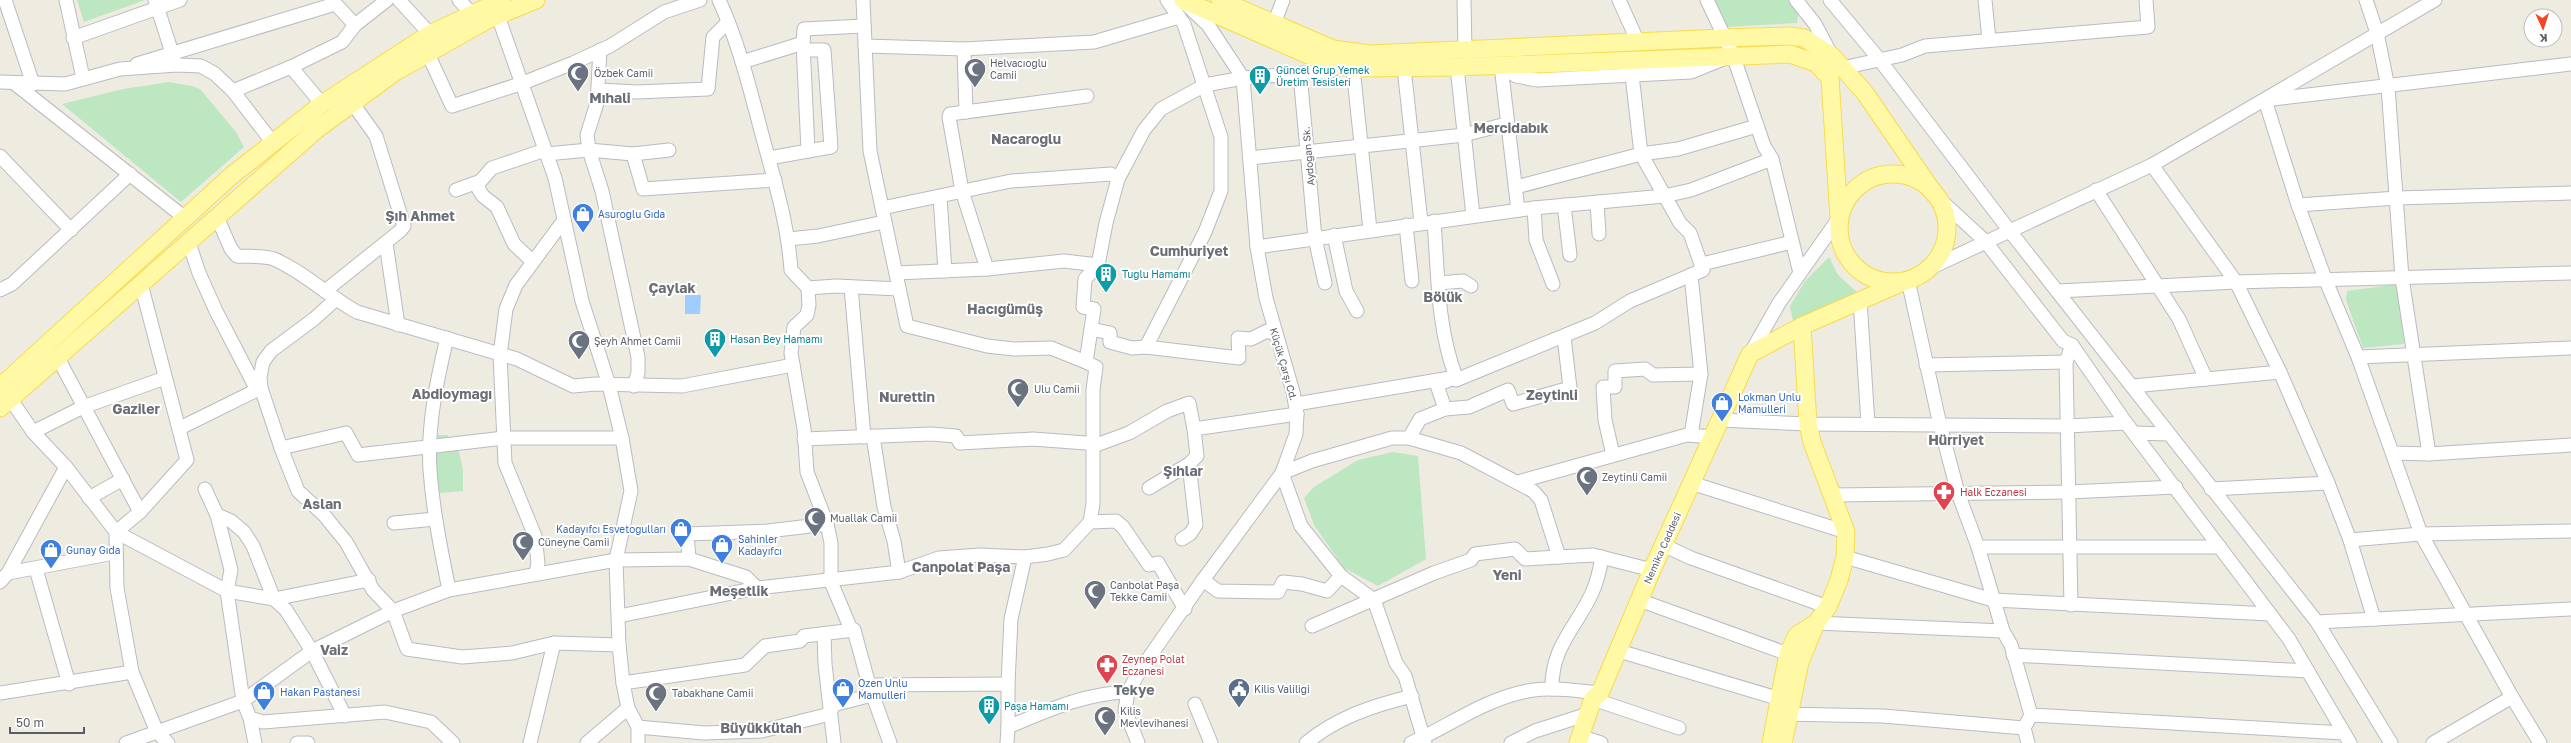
<svg xmlns="http://www.w3.org/2000/svg" width="2571" height="743" viewBox="0 0 2571 743" font-family="'Golos Text',sans-serif">
  <style>
    .green { fill: #bce7c0 }
    .water { fill: #a0cdff }
    .lines { fill: none; stroke-linecap: round; stroke-linejoin: round }
    .minor-casing { stroke: #b9bbc1; stroke-width: 15 }
    .major-casing { stroke: #fada4e; stroke-width: 19 }
    .minor { stroke: #fff; stroke-width: 13 }
    .major { stroke: #fff9a5; stroke-width: 17 }
    .labels { text-anchor: middle; dominant-baseline: central; stroke-width: 4; stroke-linejoin: round; paint-order: stroke }
    .worship-label { font-size: 10px; fill: #5b616d; stroke: #fff; text-anchor: start }
    .culture-label { font-size: 10px; fill: #0d838f; stroke: #fff; text-anchor: start }
    .street-label { font-size: 10px; fill: #5a5d63; stroke: #fff }
    .shop-label { font-size: 10px; fill: #366cbe; stroke: #fff; text-anchor: start }
    .health-label { font-size: 10px; fill: #be3a42; stroke: #fff; text-anchor: start }
    .service-label { font-size: 10px; fill: #4e5e75; stroke: #fff; text-anchor: start }
    .district-label { font-size: 14px; font-weight: bold; fill: #6b6f75; stroke: #fff }
  </style>
  <rect width="100%" height="100%" fill="#eeece1"/>
  <g class="green">
    <path d="M77,0H145L84,22Z"/>
    <path d="M1715,0H1788C1795,8 1800,12 1797,23L1725,27Z"/>
    <path d="M169,82L192,86L200,89L236,132L244,147L181,202L62,104L123,89Z"/>
    <path d="M1829,257L1838,275L1859,294L1793,321L1790,306L1805,281Z"/>
    <path d="M2398,284L2404,344L2363,348L2346,300L2347,291Z"/>
    <path d="M435,435H448L449,446L458,448L463,470V491L438,493Z"/>
    <path d="M1393,452L1418,456L1426,559L1378,586L1344,568L1314,525L1304,498L1314,487L1358,460Z"/>
  </g>
  <path class="water" d="M685,295H701L700,314H685Z"/>
  <g class="lines">
    <g class="minor-casing">
      <g id="minor">
        <path d="M5,0L33,84"/>
        <path d="M66,0L83,78"/>
        <path d="M155,0L174,59"/>
        <path d="M332,0L355,25"/>
        <path d="M399,0L430,34"/>
        <path d="M459,0L472,14"/>
        <path d="M719,0C740,45 751,94 764,142C776,185 788,226 791,270L808,288L809,305L807,315L794,327L791,353L804,429L807,472L827,524L831,543V582L850,627L854,630L869,685L890,743"/>
        <path d="M863,0L870,151L907,326L987,346L1014,349L1051,348L1086,362"/>
        <path d="M1464,0L1465,51"/>
        <path d="M1619,0L1638,42"/>
        <path d="M1707,0L1733,55L1764,146L1772,159L1800,273"/>
        <path d="M1796,0L1815,24L1832,56"/>
        <path d="M1830,0L1879,59L2009,230L2317,622L2391,743"/>
        <path d="M1985,0L1989,40"/>
        <path d="M2366,0L2377,33L2388,87L2402,278L2429,454"/>
        <path d="M498,16L555,178L582,301L609,385L622,438L631,491L616,560L619,645L623,683L628,708L638,727V743"/>
        <path d="M1274,24L1283,0"/>
        <path d="M73,38L180,0"/>
        <path d="M865,46L964,49L1094,42L1179,17"/>
        <path d="M964,49L966,112"/>
        <path d="M804,50H824L831,147L808,151"/>
        <path d="M428,54L452,106L523,83L573,63L610,46L664,12L700,0"/>
        <path d="M742,62L803,43"/>
        <path d="M137,64L335,4"/>
        <path d="M1501,66L1516,76L1537,80L1691,72L1723,59"/>
        <path d="M1501,66L1518,210"/>
        <path d="M291,67L322,104"/>
        <path d="M1457,67L1473,216"/>
        <path d="M1353,68L1370,230"/>
        <path d="M1404,68L1421,222"/>
        <path d="M1842,68L1902,55L1925,46L2148,27L2146,0"/>
        <path d="M1300,74L1315,238L1325,283"/>
        <path d="M0,82L65,84L120,69L177,65L201,66L215,74L233,91L273,143"/>
        <path d="M14,83L185,218"/>
        <path d="M599,90L637,92L708,89L713,37L728,22"/>
        <path d="M233,91L291,67L342,42L355,25L387,0"/>
        <path d="M546,154L589,150L587,135L597,103L600,50"/>
        <path d="M633,154L643,189L775,180"/>
        <path d="M0,156L71,230"/>
        <path d="M769,158L808,151L803,43L804,29L864,26"/>
        <path d="M1250,158L1464,135L1506,124"/>
        <path d="M2152,165L2236,282L2280,372L2328,483L2211,489"/>
        <path d="M477,185L492,168L545,150"/>
        <path d="M1516,187L1641,154L1678,149L1757,126"/>
        <path d="M456,190L475,183L483,196L497,207L514,244L533,262"/>
        <path d="M2096,190L2179,319L2206,379"/>
        <path d="M1935,195L1985,241L2063,341L2072,345L2126,423L2289,639L2350,743"/>
        <path d="M940,197L945,271"/>
        <path d="M1597,202L1599,234"/>
        <path d="M1564,205L1570,255"/>
        <path d="M2298,205L2397,198L2571,193"/>
        <path d="M882,208L1011,181L1111,174L1118,179"/>
        <path d="M1534,208L1536,240L1553,284"/>
        <path d="M217,217L231,249L237,256C248,257 264,255 274,259C304,272 328,296 357,312L517,359L573,386L596,384L682,386L793,365"/>
        <path d="M1434,221C1438,273 1437,328 1456,377L1437,385L1445,409"/>
        <path d="M1406,225L1412,281"/>
        <path d="M1334,235L1346,291L1357,311"/>
        <path d="M789,239L818,236L884,222"/>
        <path d="M189,243L199,273L216,311L257,390"/>
        <path d="M386,243L398,325"/>
        <path d="M1257,247L1534,208L1664,196L1691,190L1772,159"/>
        <path d="M1702,264L1792,242"/>
        <path d="M1930,268L2152,165L2435,0"/>
        <path d="M987,269L962,191L949,117L950,114L1087,96"/>
        <path d="M896,273L987,269L1064,261L1098,265"/>
        <path d="M1691,275L1701,374L1691,435"/>
        <path d="M1908,280L1940,425L1958,493L1978,547L2003,631L2011,645L2031,715L2024,728L2028,743"/>
        <path d="M1439,283L1463,281L1471,286"/>
        <path d="M141,284L187,460L140,512L116,532L227,591L274,599L369,580"/>
        <path d="M851,287L864,437"/>
        <path d="M808,288L836,286L899,289"/>
        <path d="M0,290L12,284L130,174"/>
        <path d="M325,291L400,231L404,226L376,136L353,104"/>
        <path d="M2058,291L2236,282L2571,273"/>
        <path d="M335,300L314,319L271,351L263,362L260,377L261,388L281,448L298,491L324,515L346,542L373,590L393,611L407,649L462,657L512,653L554,643L619,645"/>
        <path d="M1860,300L1868,424"/>
        <path d="M1091,329L1110,333V342L1132,348L1146,347L1239,358L1238,338L1251,339L1267,331L1275,334"/>
        <path d="M447,338C437,379 427,427 430,470C433,511 441,550 449,590"/>
        <path d="M1146,347L1205,232L1221,191V137L1184,24L1167,0"/>
        <path d="M1750,354L1779,303L1839,218"/>
        <path d="M2358,357L2571,348"/>
        <path d="M58,358L140,512"/>
        <path d="M1926,365L2066,362"/>
        <path d="M634,386L638,373V357L602,191L589,150L633,154L669,150"/>
        <path d="M2133,386L2280,372"/>
        <path d="M5,391L33,432L66,467L116,532L117,588L132,672L157,732L168,743"/>
        <path d="M1296,404L1456,377V380L1595,323L1630,301L1703,270L1690,233L1680,223L1641,154L1632,75"/>
        <path d="M1720,420L1808,424L2067,426L2126,423"/>
        <path d="M180,428L261,388"/>
        <path d="M33,432L83,407L165,378"/>
        <path d="M2134,433L2169,434"/>
        <path d="M873,436L884,507L894,541L899,572"/>
        <path d="M1409,438L1420,419L1445,409L1469,407L1508,390L1513,404L1570,388L1564,337"/>
        <path d="M804,439L931,434L956,436L960,443L1033,439L1099,444L1129,433L1167,411L1189,403L1194,429"/>
        <path d="M281,448L346,433L358,455L504,438H622"/>
        <path d="M2393,453L2429,454L2571,445"/>
        <path d="M1613,455L1605,420L1603,387H1615V371L1645,369L1653,375L1701,374"/>
        <path d="M1518,482L1687,435L1713,437"/>
        <path d="M1691,483L1846,532"/>
        <path d="M2328,483L2350,540L2374,619"/>
        <path d="M1149,488L1189,464L1197,456L1194,429L1297,414"/>
        <path d="M205,489L217,515L231,570L227,591L243,701L250,718L263,722L385,712L431,722L453,743"/>
        <path d="M1833,495L2069,492L2176,487"/>
        <path d="M89,498L123,479"/>
        <path d="M217,515L231,521L244,532L253,546L274,599L286,610L312,651L345,716"/>
        <path d="M1090,522L1116,521L1123,527L1149,565L1158,563L1185,609"/>
        <path d="M394,523L435,519"/>
        <path d="M1182,539L1190,534L1196,525L1189,464"/>
        <path d="M2350,540L2421,534L2571,531"/>
        <path d="M1663,545L1691,558L1828,607"/>
        <path d="M1978,547H2220"/>
        <path d="M1845,557L1993,600L2270,614"/>
        <path d="M689,559L687,534L768,531L827,524"/>
        <path d="M36,569L69,684"/>
        <path d="M8,573L114,553"/>
        <path d="M536,573L538,563L535,536L505,463L500,355L506,309L516,285L564,220"/>
        <path d="M1203,580L1218,591L1278,592L1283,582L1302,584L1327,591L1341,576"/>
        <path d="M0,582L8,573L66,467"/>
        <path d="M1639,600L1788,654"/>
        <path d="M2071,605L2066,362L2072,345"/>
        <path d="M619,616L757,588"/>
        <path d="M2317,622L2571,609"/>
        <path d="M1816,623L2003,631"/>
        <path d="M1312,626L1434,573L1471,560L1475,554L1515,549L1525,559L1593,555L1652,570"/>
        <path d="M824,634L825,664L834,743"/>
        <path d="M1619,651L1787,701"/>
        <path d="M2013,655L2308,671"/>
        <path d="M623,683L745,665L765,646L800,641L804,636L854,630"/>
        <path d="M1008,684L1011,619L1025,557"/>
        <path d="M869,685L1008,684V727C1046,711 1085,693 1128,692"/>
        <path d="M1552,689C1551,647 1576,628 1592,593C1597,582 1600,569 1602,557"/>
        <path d="M0,693L132,672"/>
        <path d="M1593,699L1679,728"/>
        <path d="M1195,704L1211,743"/>
        <path d="M1780,714L1883,716L2024,728"/>
        <path d="M2031,715L2344,733"/>
        <path d="M250,718L255,743"/>
        <path d="M638,727L704,733L762,731L830,714L833,705L872,695"/>
        <path d="M1579,736L1601,743"/>
        <path d="M126,743L243,701L312,651L393,611L449,590L616,560L689,559L746,577L757,588L899,572L939,558L980,555L1025,557L1048,554L1064,550L1090,522L1093,504V390L1096,367L1086,362L1094,309L1083,307L1085,279L1098,265L1106,223L1118,179L1144,130L1161,109L1205,85L1243,78L1331,71L1337,66"/>
        <path d="M297,743H308"/>
        <path d="M530,743L554,643"/>
        <path d="M587,743L628,708"/>
        <path d="M1007,743L1008,727"/>
        <path d="M1138,743L1125,710L1128,692L1139,672L1203,580L1282,473L1296,434L1297,414L1293,392L1266,298L1257,247L1243,78L1208,25L1187,5"/>
        <path d="M1306,743C1338,717 1372,706 1412,696"/>
        <path d="M1411,743C1451,725 1489,696 1534,690C1556,687 1578,691 1600,693"/>
        <path d="M1425,743L1405,676L1396,663L1374,600L1341,576L1301,526L1282,473L1312,461L1392,438H1409L1461,453L1533,491L1541,500L1559,557"/>
        <path d="M1511,743L1535,731L1588,714"/>
        <path d="M2433,743L2512,697"/>
        <path d="M2540,743L2512,697L2421,534L2358,357L2326,281L2298,205L2265,100L2571,64"/>
      </g>
    </g>
    <g class="major-casing">
      <g id="major">
        <path d="M1183,0L1322,61L1353,68L1457,67L1790,54L1816,63L1830,78L1839,218"/>
        <path d="M1220,0L1333,49L1370,54L1723,38L1790,36L1804,38L1832,56L1865,93L1935,195"/>
        <circle cx="1893" cy="228" r="54"/>
        <path d="M0,387L231,176L322,104L430,34L502,0"/>
        <path d="M0,408L316,130L395,72L487,20L536,0"/>
        <path d="M1578,743L1593,699L1600,693L1652,570L1750,354L1802,326L1903,282"/>
        <path d="M1771,743L1788,654L1797,635L1816,623"/>
        <path d="M1783,743L1800,662L1816,623L1828,607L1839,580L1845,557L1846,532L1812,442L1808,424L1802,326"/>
      </g>
    </g>
    <use href="#minor" class="minor"/>
    <use href="#major" class="major"/>
  </g>
  <defs>
    <g id="mosque-pin" transform="scale(1.15)"><path d="M0 17L-7.5 6A9.5 9.5 0 1 1 7.5 6Z" fill="#6b7280" stroke="#fff"/><path d="M3.5-4.9A6 6 0 1 0 3.5 4.9A5 5 0 1 1 3.5-4.9Z" fill="#fff"/></g>
    <g id="building-pin" transform="scale(1.15)"><path d="M0 17L-7.5 6A9.5 9.5 0 1 1 7.5 6Z" fill="#0f9aa8" stroke="#fff"/><path d="M-4-6H4V6H1V3H-1V6H-4ZM-2.5-4.3h1.7v1.8h-1.7ZM.8-4.3h1.7v1.8H.8ZM-2.5-1h1.7V.8h-1.7ZM.8-1h1.7V.8H.8Z" fill="#fff"/></g>
    <g id="shop-pin" transform="scale(1.15)"><path d="M0 17L-7.5 6A9.5 9.5 0 1 1 7.5 6Z" fill="#3f7fe0" stroke="#fff"/><path d="M-5-2.5h2.3a2.7 3.5 0 0 1 5.4 0H5L5.5 6h-11ZM-1.5-2.5h3a1.5 2.3 0 0 0-3 0Z" fill="#fff"/></g>
    <g id="pharmacy-pin" transform="scale(1.15)"><path d="M0 17L-7.5 6A9.5 9.5 0 1 1 7.5 6Z" fill="#e0444e" stroke="#fff"/><path d="M-2-6h4v4h4v4h-4v4h-4v-4h-4v-4h4Z" fill="#fff"/></g>
    <g id="civic-pin" transform="scale(1.15)"><path d="M0 17L-7.5 6A9.5 9.5 0 1 1 7.5 6Z" fill="#5c6f8a" stroke="#fff"/><path d="M-.6-6.5H3V-4.5H.6V-3L4-1V1h2V6H-6V1h2V-1L-.6-3ZM-1.2 2.5V6h2.4V2.5Z" fill="#fff"/></g>
  </defs>
  <g fill-rule="evenodd">
    <use href="#mosque-pin" x="975" y="69"/>
    <use href="#mosque-pin" x="578" y="73"/>
    <use href="#building-pin" x="1260" y="76"/>
    <use href="#shop-pin" x="583" y="214"/>
    <use href="#building-pin" x="1106" y="274"/>
    <use href="#building-pin" x="715" y="339"/>
    <use href="#mosque-pin" x="579" y="341"/>
    <use href="#mosque-pin" x="1018" y="389"/>
    <use href="#shop-pin" x="1722" y="403"/>
    <use href="#mosque-pin" x="1587" y="477"/>
    <use href="#pharmacy-pin" x="1944" y="492"/>
    <use href="#mosque-pin" x="815" y="518"/>
    <use href="#shop-pin" x="681" y="529"/>
    <use href="#mosque-pin" x="523" y="542"/>
    <use href="#shop-pin" x="722" y="545"/>
    <use href="#shop-pin" x="51" y="550"/>
    <use href="#mosque-pin" x="1095" y="591"/>
    <use href="#pharmacy-pin" x="1107" y="665"/>
    <use href="#shop-pin" x="843" y="689"/>
    <use href="#civic-pin" x="1239" y="689"/>
    <use href="#shop-pin" x="264" y="692"/>
    <use href="#mosque-pin" x="656" y="693"/>
    <use href="#building-pin" x="989" y="706"/>
    <use href="#mosque-pin" x="1105" y="717"/>
  </g>
  <g class="labels">
    <g class="worship-label">
      <text x="990" y="63">Helvacıoğlu<tspan x="990" dy="12">Camii</tspan></text>
      <text x="594" y="73">Özbek Camii</text>
      <text x="594" y="341">Şeyh Ahmet Camii</text>
      <text x="1034" y="389">Ulu Camii</text>
      <text x="1602" y="477">Zeytinli Camii</text>
      <text x="830" y="518">Muallak Camii</text>
      <text x="538" y="542">Cüneyne Camii</text>
      <text x="1110" y="585">Canbolat Paşa<tspan x="1110" dy="12">Tekke Camii</tspan></text>
      <text x="672" y="693">Tabakhane Camii</text>
      <text x="1120" y="711">Kilis<tspan x="1120" dy="12">Mevlevihanesi</tspan></text>
    </g>
    <g class="culture-label">
      <text x="1276" y="70">Güncel Grup Yemek<tspan x="1276" dy="12">Üretim Tesisleri</tspan></text>
      <text x="1122" y="274">Tuğlu Hamamı</text>
      <text x="730" y="339">Hasan Bey Hamamı</text>
      <text x="1004" y="706">Paşa Hamamı</text>
    </g>
    <g class="street-label">
      <text transform="translate(1308 156) rotate(-95)">Aydoğan Sk.</text>
      <text transform="translate(1284 364) rotate(74)">Küçük Çarşı Cd.</text>
      <text transform="translate(1662 548) rotate(-66)">Nemika Caddesi</text>
    </g>
    <g class="shop-label">
      <text x="598" y="214">Asuroglu Gıda</text>
      <text x="1738" y="397">Lokman Unlu<tspan x="1738" dy="12">Mamulleri</tspan></text>
      <text x="666" y="529" text-anchor="end">Kadayıfcı Esvetogulları</text>
      <text x="738" y="539">Sahinler<tspan x="738" dy="12">Kadayıfcı</tspan></text>
      <text x="66" y="550">Gunay Gıda</text>
      <text x="858" y="683">Ozen Unlu<tspan x="858" dy="12">Mamulleri</tspan></text>
      <text x="280" y="692">Hakan Pastanesi</text>
    </g>
    <g class="health-label">
      <text x="1960" y="492">Halk Eczanesi</text>
      <text x="1122" y="659">Zeynep Polat<tspan x="1122" dy="12">Eczanesi</tspan></text>
    </g>
    <g class="service-label">
      <text x="1254" y="689">Kilis Valiliği</text>
    </g>
    <g class="district-label">
      <text x="610" y="97">Mıhali</text>
      <text x="1511" y="127">Mercidabık</text>
      <text x="1026" y="138">Nacaroğlu</text>
      <text x="420" y="215">Şıh Ahmet</text>
      <text x="1189" y="250">Cumhuriyet</text>
      <text x="672" y="287">Çaylak</text>
      <text x="1443" y="296">Bölük</text>
      <text x="1005" y="308">Hacıgümüş</text>
      <text x="452" y="393">Abdioymağı</text>
      <text x="1552" y="394">Zeytinli</text>
      <text x="907" y="396">Nurettin</text>
      <text x="136" y="408">Gaziler</text>
      <text x="1956" y="439">Hürriyet</text>
      <text x="1183" y="470">Şıhlar</text>
      <text x="322" y="503">Aslan</text>
      <text x="961" y="566">Canpolat Paşa</text>
      <text x="1507" y="574">Yeni</text>
      <text x="739" y="590">Meşetlik</text>
      <text x="334" y="649">Vaiz</text>
      <text x="1134" y="689">Tekye</text>
      <text x="761" y="727">Büyükkütah</text>
    </g>
  </g>
  <g transform="translate(2543 28) rotate(177)"><circle r="19" fill="#ffffff" stroke="#bdbec1"/>
  <path d="M0-3L7 15L0 10L-7 15Z" fill="#f44622"/>
  <text y="-6" font-size="11" font-weight="bold" text-anchor="middle" fill="#5a5d63">K</text>
  </g>
  <path d="M10 727v6h74v-6" fill="none" stroke="#5a5d63" stroke-width="2"/>
  <text x="16" y="727" font-size="12" fill="#5a5d63" stroke="#ffffff" stroke-width="3" paint-order="stroke">50 m</text>
</svg>
